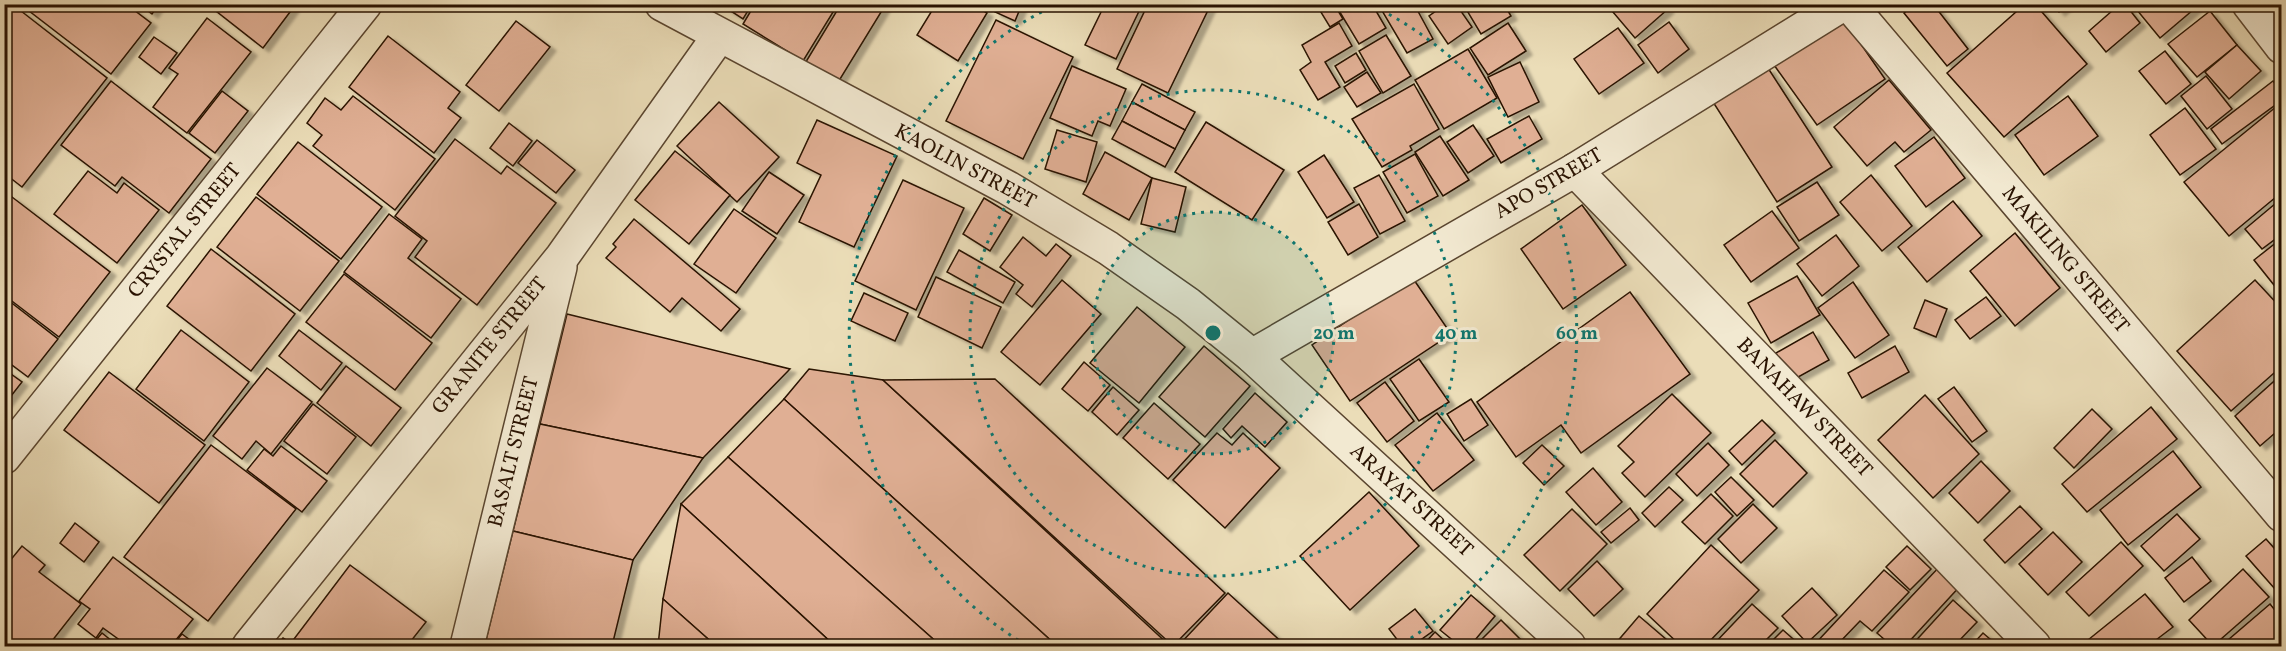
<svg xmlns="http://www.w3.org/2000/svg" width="2286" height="651" viewBox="0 0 2286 651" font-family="Vollkorn,serif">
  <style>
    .building { fill: #e0af94; stroke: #291201; stroke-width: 1.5; filter: url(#shadow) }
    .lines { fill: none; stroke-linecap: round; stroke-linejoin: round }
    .street-casing { stroke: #5a452f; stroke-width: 36 }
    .street { stroke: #f2e9d1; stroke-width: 33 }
    .ring { fill: none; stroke: #0f766e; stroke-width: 3; stroke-dasharray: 3 6 }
    .labels { text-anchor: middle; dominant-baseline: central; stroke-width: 6; stroke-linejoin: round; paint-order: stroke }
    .street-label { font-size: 21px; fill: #291201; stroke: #f2e9d1 }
    .centre { fill: #0f766e; stroke: #f2e9d1; stroke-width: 3 }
    .ring-label { font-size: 18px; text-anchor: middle; font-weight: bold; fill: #0f766e; stroke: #f2e9d1; stroke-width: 6; stroke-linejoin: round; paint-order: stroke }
  </style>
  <defs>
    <filter id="shadow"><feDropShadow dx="6" dy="4" stdDeviation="1.5" flood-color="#0004"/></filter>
  </defs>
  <rect width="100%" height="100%" fill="#ebddb8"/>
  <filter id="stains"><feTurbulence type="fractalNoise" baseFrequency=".00333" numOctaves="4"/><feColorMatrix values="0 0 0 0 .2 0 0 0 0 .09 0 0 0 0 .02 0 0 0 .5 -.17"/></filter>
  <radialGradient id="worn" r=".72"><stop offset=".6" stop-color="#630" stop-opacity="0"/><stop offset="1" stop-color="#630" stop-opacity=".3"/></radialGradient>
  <g class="building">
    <path d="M12,4L107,78L22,187L4,173V15Z"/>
    <path d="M20,4H126L151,23L111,74Z"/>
    <path d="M139,4H159L152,14Z"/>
    <path d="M207,4H289L293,8L263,48Z"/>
    <path d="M720,4H752L743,19Z"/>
    <path d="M755,4H838L803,61L743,24Z"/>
    <path d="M841,4H886L837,84L804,65Z"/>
    <path d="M936,4H973L987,13L958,61L917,35Z"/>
    <path d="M999,4H1022L1015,21L995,12Z"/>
    <path d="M1105,4L1142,5L1116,59L1085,45Z"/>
    <path d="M1148,4H1211L1168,93L1117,69Z"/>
    <path d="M1326,4H1334L1343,19L1330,27L1319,9Z"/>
    <path d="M1346,4H1372L1386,28L1359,44L1338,9Z"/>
    <path d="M1378,4H1414L1433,39L1407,53Z"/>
    <path d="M1446,4H1456L1472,27L1448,44L1429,16Z"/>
    <path d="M1463,4H1504L1511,16L1481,34Z"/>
    <path d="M1664,4L1668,9L1635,38L1607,5Z"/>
    <path d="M1915,4H1933L1968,49L1947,66L1904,13Z"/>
    <path d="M2025,4H2035L2087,64L2004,137L1947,73Z"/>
    <path d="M2053,4H2068L2059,12Z"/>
    <path d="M2120,4H2125L2140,23L2106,52L2089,31Z"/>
    <path d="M2132,4H2200L2160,38Z"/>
    <path d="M2210,11L2237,45L2197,77L2168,44Z"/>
    <path d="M207,18L251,52L187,133L153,107L178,74L169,68Z"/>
    <path d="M1843,18L1885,79L1817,125L1774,65Z"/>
    <path d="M996,20L1073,57L1023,159L946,121Z"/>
    <path d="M516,21L550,47L499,111L466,85Z"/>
    <path d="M1669,22L1689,49L1658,73L1638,45Z"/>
    <path d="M1339,23L1352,46L1325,62L1340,87L1318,100L1300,70L1311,62L1302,45Z"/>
    <path d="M1508,23L1526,51L1488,75L1470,48Z"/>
    <path d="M1618,28L1644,63L1599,94L1574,59Z"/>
    <path d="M1386,35L1411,76L1383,93L1359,51Z"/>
    <path d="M388,36L460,92L448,108L461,118L434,153L349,87Z"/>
    <path d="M154,37L177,53L161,74L139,57Z"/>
    <path d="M2237,45L2261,71L2229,99L2205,72Z"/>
    <path d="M1468,49L1497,98L1444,129L1415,80Z"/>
    <path d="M2165,51L2191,84L2166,104L2139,71Z"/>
    <path d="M1356,53L1366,70L1345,83L1335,66Z"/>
    <path d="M1520,62L1539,102L1508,117L1488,77Z"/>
    <path d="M1072,66L1126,89L1110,126L1098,121L1092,136L1050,118Z"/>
    <path d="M1768,68L1832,167L1777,202L1713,102Z"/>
    <path d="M1367,72L1381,93L1357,107L1344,87Z"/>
    <path d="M2206,76L2232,109L2207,129L2181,96Z"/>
    <path d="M1889,80L1931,130L1904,152L1895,142L1867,166L1834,127Z"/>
    <path d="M111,81L211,159L169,213L122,177L115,186L61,145Z"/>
    <path d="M2273,81L2282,92V100L2222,144L2211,129Z"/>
    <path d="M1142,84L1195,112L1185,130L1132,102Z"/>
    <path d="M1414,84L1439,129L1410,146L1412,150L1382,167L1352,119Z"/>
    <path d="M222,91L248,111L215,153L189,133Z"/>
    <path d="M353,96L435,159L395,210L313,146L322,135L307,123L325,98L341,110Z"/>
    <path d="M2068,96L2098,136L2044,175L2015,135Z"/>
    <path d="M719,102L779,157L737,202L677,146Z"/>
    <path d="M1132,102L1185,130L1175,149L1122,121Z"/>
    <path d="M2282,102V192L2229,236L2184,182Z"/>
    <path d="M2185,108L2216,149L2180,175L2150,135Z"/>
    <path d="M1529,116L1542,139L1501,163L1487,139Z"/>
    <path d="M817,120L897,156L854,247L799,222L821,175L797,163Z"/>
    <path d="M1122,121L1175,149L1165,167L1112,139Z"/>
    <path d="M1206,122L1284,170L1252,220L1175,172Z"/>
    <path d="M509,123L532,141L513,166L490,148Z"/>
    <path d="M1473,125L1494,156L1468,173L1447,142Z"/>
    <path d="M1057,130L1097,142L1086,182L1045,169Z"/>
    <path d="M1440,136L1469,180L1443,196L1415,152Z"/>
    <path d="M1934,137L1965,178L1926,207L1895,166Z"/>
    <path d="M455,139L501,174L507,166L556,203L477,305L415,257L427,241L395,216Z"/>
    <path d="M537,140L575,170L556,193L518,163Z"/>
    <path d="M298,142L382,207L341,259L257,194Z"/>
    <path d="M675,151L730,195L689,244L635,200Z"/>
    <path d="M1105,152L1152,178L1129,220L1083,194Z"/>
    <path d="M1415,154L1438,196L1407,213L1383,172Z"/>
    <path d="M1324,155L1354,202L1327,218L1298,172Z"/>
    <path d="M88,171L117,193L124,183L159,210L117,263L54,214Z"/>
    <path d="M769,172L804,195L777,234L742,211Z"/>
    <path d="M1379,175L1405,221L1380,234L1354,188Z"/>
    <path d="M1871,175L1912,226L1882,251L1840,202Z"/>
    <path d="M1152,178L1186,187L1175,232L1141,224Z"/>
    <path d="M903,180L964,208L916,310L855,281Z"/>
    <path d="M1817,182L1839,215L1799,241L1777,207Z"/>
    <path d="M12,197L110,272L59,337L4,295V207Z"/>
    <path d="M256,197L339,261L300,311L217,247Z"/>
    <path d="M984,198L1012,215L990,251L963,234Z"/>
    <path d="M2282,198V234L2262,249L2245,229Z"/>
    <path d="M1953,201L1982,236L1927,282L1898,247Z"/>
    <path d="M1359,204L1378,237L1348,255L1328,222Z"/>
    <path d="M1582,205L1626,265L1563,309L1521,249Z"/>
    <path d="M734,209L776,238L736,293L694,264Z"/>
    <path d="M1772,211L1799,248L1751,282L1724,245Z"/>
    <path d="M389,214L422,239L408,258L461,299L431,338L344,272Z"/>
    <path d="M634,219L740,309L721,331L682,298L670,312L606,258L616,247L613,244Z"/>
    <path d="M2015,233L2060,288L2015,326L1970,271Z"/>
    <path d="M1836,235L1859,266L1822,296L1797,264Z"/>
    <path d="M1023,237L1046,256L1056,244L1071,256L1032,307L1016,294L1023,285L1000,267Z"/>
    <path d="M2282,238V295L2254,260Z"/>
    <path d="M211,249L295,314L251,371L167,306Z"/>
    <path d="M959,250L1015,282L1003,303L947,272Z"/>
    <path d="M344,274L432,343L395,390L306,322Z"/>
    <path d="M1797,276L1820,315L1771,343L1748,303Z"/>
    <path d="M936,277L1001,307L982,348L918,317Z"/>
    <path d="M1412,277L1451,334L1350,401L1312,345Z"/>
    <path d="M1062,280L1101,314L1040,385L1001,352Z"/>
    <path d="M2255,280L2282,309V366L2231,411L2177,351Z"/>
    <path d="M1853,282L1889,335L1855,358L1818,308Z"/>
    <path d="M1630,292L1690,374L1581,453L1561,425L1516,457L1477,402Z"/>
    <path d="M864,293L908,313L895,341L851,321Z"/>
    <path d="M4,297L58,339L28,377L4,359Z"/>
    <path d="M1986,297L2001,316L1970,339L1955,320Z"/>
    <path d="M1925,300L1947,309L1936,337L1914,328Z"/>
    <path d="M1137,307L1185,347L1139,403L1090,363Z"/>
    <path d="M567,314L790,369L703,458L540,424Z"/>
    <path d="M181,330L249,382L204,441L136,389Z"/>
    <path d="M299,330L342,363L321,390L279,356Z"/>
    <path d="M1813,332L1829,360L1791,381L1776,353Z"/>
    <path d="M1204,346L1250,386L1205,437L1159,397Z"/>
    <path d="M1895,346L1909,372L1862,398L1848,373Z"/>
    <path d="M1419,359L1449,402L1419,421L1390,379Z"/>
    <path d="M1084,362L1110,385L1088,411L1062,389Z"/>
    <path d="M346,366L401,408L371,446L317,403Z"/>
    <path d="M267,368L312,402L271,454L256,441L242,459L213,436Z"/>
    <path d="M4,369L22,382L4,405Z"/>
    <path d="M809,369L883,380L1170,646H1057L784,399Z"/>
    <path d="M109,372L205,445L159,503L64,430Z"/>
    <path d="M2281,375L2282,427L2260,446L2235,416Z"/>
    <path d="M995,379L1225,593L1173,646L883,380Z"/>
    <path d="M1385,382L1414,421L1387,442L1357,403Z"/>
    <path d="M1113,387L1139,410L1117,435L1092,412Z"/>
    <path d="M1954,387L1987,431L1972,442L1938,399Z"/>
    <path d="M1255,393L1287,422L1265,447L1242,426L1231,438L1223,429Z"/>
    <path d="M1672,394L1711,433L1645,497L1622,473L1634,462L1618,446Z"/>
    <path d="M1925,395L1979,454L1933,498L1878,440Z"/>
    <path d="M784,399L1057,646H941L728,457Z"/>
    <path d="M1471,399L1488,425L1464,441L1447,414Z"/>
    <path d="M1154,403L1200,444L1168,479L1123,438Z"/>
    <path d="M313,404L356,437L327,474L284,441Z"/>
    <path d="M2151,407L2177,439L2087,512L2062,484Z"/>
    <path d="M2092,409L2112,429L2074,468L2054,448Z"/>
    <path d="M1437,413L1474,460L1433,491L1395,445Z"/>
    <path d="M1762,420L1775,433L1742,465L1729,451Z"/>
    <path d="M540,424L703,458L633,560L513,531Z"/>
    <path d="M1217,433L1232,445L1243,433L1280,468L1225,528L1173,480Z"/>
    <path d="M1775,440L1807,473L1773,507L1740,474Z"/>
    <path d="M1708,443L1729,465L1697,496L1676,474Z"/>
    <path d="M211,445L296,509L208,621L124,557Z"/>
    <path d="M1542,445L1564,466L1544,485L1523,463Z"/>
    <path d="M281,446L327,481L302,512L247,470L264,449L273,456Z"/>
    <path d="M2173,451L2201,487L2128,545L2100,510Z"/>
    <path d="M728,457L941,646H835L681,504Z"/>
    <path d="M1981,461L2010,491L1978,523L1949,493Z"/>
    <path d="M1593,468L1622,502L1596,525L1566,492Z"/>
    <path d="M1731,477L1754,500L1737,516L1715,492Z"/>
    <path d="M1669,487L1683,500L1655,527L1642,513Z"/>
    <path d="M1369,492L1419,546L1350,610L1300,556Z"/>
    <path d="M1711,494L1733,516L1705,544L1682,522Z"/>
    <path d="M681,504L835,646H716L663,599Z"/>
    <path d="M1753,504L1777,528L1741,563L1718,539Z"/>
    <path d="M2020,506L2042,529L2005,563L1984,540Z"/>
    <path d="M1630,508L1639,520L1611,543L1601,532Z"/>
    <path d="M1572,509L1607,544L1560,591L1524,555Z"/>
    <path d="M2177,514L2200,539L2164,571L2141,546Z"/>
    <path d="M75,523L99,542L84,562L60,543Z"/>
    <path d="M513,531L633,560L612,646H495L485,644Z"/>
    <path d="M2053,532L2082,562L2048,595L2019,564Z"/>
    <path d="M2266,539L2282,557V597L2246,556Z"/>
    <path d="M2121,542L2143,566L2089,616L2066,592Z"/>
    <path d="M1711,545L1759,590L1705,646H1681L1647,614Z"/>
    <path d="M22,546L45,565L39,572L81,604L48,646H9L4,643V568Z"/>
    <path d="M1907,546L1931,569L1910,590L1886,567Z"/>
    <path d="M113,557L193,619L171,646H128L103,628L96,638L78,624L90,609L79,601Z"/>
    <path d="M2192,557L2211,581L2184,602L2165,578Z"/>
    <path d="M1597,561L1623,589L1594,616L1568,589Z"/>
    <path d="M350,565L426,622L407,646H277L283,638L291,643Z"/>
    <path d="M1941,565L1962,584L1905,646H1892L1877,633Z"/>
    <path d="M2243,569L2269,597L2213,646L2189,620Z"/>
    <path d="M1884,570L1909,592L1872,631L1860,621L1836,646H1813Z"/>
    <path d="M1812,588L1837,615L1807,643L1782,616Z"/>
    <path d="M1228,593L1286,646H1178Z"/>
    <path d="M2145,594L2173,627L2148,646H2085L2083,644Z"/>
    <path d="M1471,595L1495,616L1470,646H1460L1440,630Z"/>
    <path d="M663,599L716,646H658Z"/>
    <path d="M1953,600L1977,622L1954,646H1911Z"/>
    <path d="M1752,604L1778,628L1760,646H1712Z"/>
    <path d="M2270,604L2282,619V640L2274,646H2221Z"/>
    <path d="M1415,609L1433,631L1412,646H1402L1389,629Z"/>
    <path d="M1639,616L1674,646H1620L1616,643Z"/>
    <path d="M1501,620L1522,641L1516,646H1475Z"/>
    <path d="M1783,630L1801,646H1767Z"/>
    <path d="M1435,632L1450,646H1422Z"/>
    <path d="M102,633L118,646H91Z"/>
    <path d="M1983,633L1998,646H1971Z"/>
    <path d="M182,634L198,646H172Z"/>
  </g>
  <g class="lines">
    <g class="street-casing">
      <g id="street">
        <path d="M662,4L1008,188L1108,248L1188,304L1252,356L1569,646"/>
        <path d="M1849,4L2282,515"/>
        <path d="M2249,4L2282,47"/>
        <path d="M1575,170L2034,646"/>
        <path d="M1252,356L1575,170L1843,4"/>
        <path d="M4,457L365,4"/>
        <path d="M249,646L562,257L719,36"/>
        <path d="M467,646L560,267"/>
      </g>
    </g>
    <use href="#street" class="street"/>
  </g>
  <circle cx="1213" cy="333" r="121" fill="#0f766e" fill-opacity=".12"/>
  <g class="ring">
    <circle cx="1213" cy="333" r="121"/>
    <circle cx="1213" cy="333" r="243"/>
    <path d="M1026 645A364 364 0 0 1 1053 6M1373 6A364 364 0 0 1 1400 645"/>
  </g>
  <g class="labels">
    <g class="street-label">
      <text transform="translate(965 167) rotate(28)">KAOLIN STREET</text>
      <text transform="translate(1549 184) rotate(-30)">APO STREET</text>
      <text transform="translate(185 231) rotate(-51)">CRYSTAL STREET</text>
      <text transform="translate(2065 260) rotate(50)">MAKILING STREET</text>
      <text transform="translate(490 346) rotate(-51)">GRANITE STREET</text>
      <text transform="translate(1804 408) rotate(46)">BANAHAW STREET</text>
      <text transform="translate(514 452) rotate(-76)">BASALT STREET</text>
      <text transform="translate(1411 501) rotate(42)">ARAYAT STREET</text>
    </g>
  </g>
  <circle cx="1213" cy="333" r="9" class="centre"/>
  <g class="ring-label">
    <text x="1334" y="339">20 m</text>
    <text x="1456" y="339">40 m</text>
    <text x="1577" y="339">60 m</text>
  </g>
  <rect width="2286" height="651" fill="none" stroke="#ebddb8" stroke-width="24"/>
  <rect x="6" y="6" width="2274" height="639" fill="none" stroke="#291201" stroke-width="3"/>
  <rect x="12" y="12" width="2262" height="627" fill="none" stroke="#291201" stroke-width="1.5"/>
  <rect width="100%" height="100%" filter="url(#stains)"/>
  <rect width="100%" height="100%" fill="url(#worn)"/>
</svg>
